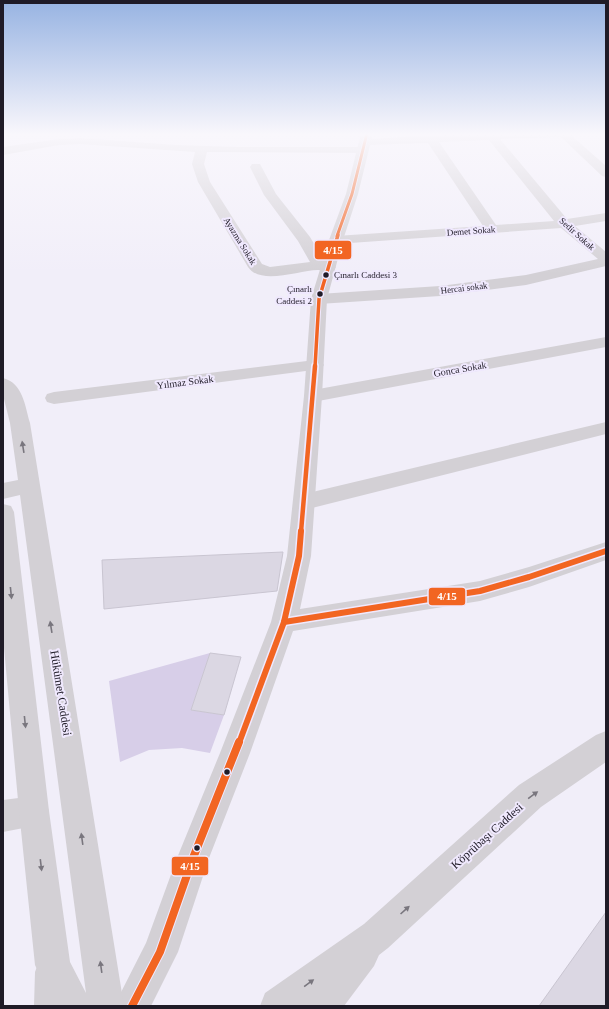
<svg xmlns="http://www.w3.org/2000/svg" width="609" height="1009" viewBox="0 0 609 1009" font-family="Georgia,serif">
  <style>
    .green { fill: #d7cee8 }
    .building { fill: #dbd7e3; stroke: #c9c5d1 }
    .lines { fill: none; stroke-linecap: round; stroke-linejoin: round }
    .minor { fill: #d3d0d5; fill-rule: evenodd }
    .tertiary { fill: #d3d0d5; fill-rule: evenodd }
    .secondary { fill: #d3d0d5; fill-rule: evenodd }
    .bus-1-far4-casing { stroke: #f0e9fe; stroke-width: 4.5 }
    .bus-1-far3-casing { stroke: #f0e9fe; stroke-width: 5.5 }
    .bus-1-far2-casing { stroke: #f0e9fe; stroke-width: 8 }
    .bus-1-far1-casing { stroke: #f0e9fe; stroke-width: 9 }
    .bus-1-casing { stroke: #f0e9fe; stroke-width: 10 }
    .bus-1-far4 { stroke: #f26522; stroke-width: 3 }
    .bus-1-far3 { stroke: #f26522; stroke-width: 3.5 }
    .bus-1-far2 { stroke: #f26522; stroke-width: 4.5 }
    .bus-1-far1 { stroke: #f26522; stroke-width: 6 }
    .bus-1 { stroke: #f26522; stroke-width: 8 }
    .oneway { fill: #79767e }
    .bus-dot { fill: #1f1b27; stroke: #f0e9fe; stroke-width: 1.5 }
    .labels { text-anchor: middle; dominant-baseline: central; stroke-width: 4; stroke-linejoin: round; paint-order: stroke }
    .far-street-label { font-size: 9px; fill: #1f1b27; stroke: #f0e9fe }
    .bus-label { font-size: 9px; fill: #1f1b27; stroke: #f0e9fe; text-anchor: start }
    .street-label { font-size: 10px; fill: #1f1b27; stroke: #f0e9fe }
    .near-street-label { font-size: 12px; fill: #1f1b27; stroke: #f0e9fe }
    .line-badge { stroke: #f0e9fe; stroke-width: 1.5 }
    .badge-label { font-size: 11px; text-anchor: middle; font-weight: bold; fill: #fff }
  </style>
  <rect width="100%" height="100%" fill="#f1eef9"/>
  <path class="green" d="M210,653L191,710L224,715L210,753L182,748L149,750L120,762L109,681Z"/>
  <g class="building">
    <path d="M283,552L277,591L104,609L102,560Z"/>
    <path d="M210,653L241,657L224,715L191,710Z"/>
    <path d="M606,912V1006H539Z"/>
  </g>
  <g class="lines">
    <g class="minor">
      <path d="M484,133H575L572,136L606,166V177L602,176L561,137L500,139L567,219L606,213V221L575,226L606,252V266L526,285L440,296L319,304L313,302L311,299L313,296L319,294L440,286L526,275L598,259L561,228L336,244L331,243L329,240L331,237L336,236L483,226L428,143L365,145L361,144L359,142L361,140L365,139ZM489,140L554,221L496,225L439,142Z"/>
      <path d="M80,138L176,145L238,147H363L367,148L369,150L367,152L363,153L207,152L204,164L210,182L262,264L270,267L310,262L298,241L264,195L250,167L252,164H260L276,194L310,237L325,262L333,264L336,267L333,270C327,272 324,270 318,270C299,270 261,286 248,267L198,182L192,164L195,152L80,144L59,145L3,155V147L59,139Z"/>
      <path d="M606,337V347L313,402L306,400L304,396L306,392L313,390Z"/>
      <path d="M315,360L321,361L324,365L321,369L54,404L47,402L45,398L47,394L54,392Z"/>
      <path d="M606,422V434L304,510L296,508L293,502L296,496L304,494Z"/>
      <path d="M606,731V762L541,807L388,948L379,955L374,966L344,1006H260L265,993L364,924L519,785L596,735Z"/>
      <path d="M34,796L45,800L49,811L45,822L34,826L3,832V800Z"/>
    </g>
    <g class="tertiary">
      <path d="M361,133H373L358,194L343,240L327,299L322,396L311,556L300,609L480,581L529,567L606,542V560L529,587L480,601L293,631L250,753L209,858L178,952L151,1006H114L146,943L177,858L220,753L271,622L287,556L304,396L311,299L329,240L346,194Z"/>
      <path d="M53,954L66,959L71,972L70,1006H34L35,972L40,959Z"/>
    </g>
    <path class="secondary" d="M3,378C23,383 25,406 30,423L124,1006H54L35,965L19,811L3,637V504L11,506L14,512L49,811L70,962L86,993L20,495L3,499V483L18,480L10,423L3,395Z"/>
    <g class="bus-1-far4-casing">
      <path id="bus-1-far4" d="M337,236L352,194L367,133"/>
    </g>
    <g class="bus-1-far3-casing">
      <path id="bus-1-far3" d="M315,367L319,299L338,235"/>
    </g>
    <g class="bus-1-far2-casing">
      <path id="bus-1-far2" d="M301,532L315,366"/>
    </g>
    <g class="bus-1-far1-casing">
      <g id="bus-1-far1">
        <path d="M284,622L480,591L529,577L606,551"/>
        <path d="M239,743L284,622L299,556L301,531"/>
      </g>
    </g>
    <g class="bus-1-casing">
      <path id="bus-1" d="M132,1006L160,952L193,858L239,742"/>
    </g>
    <use href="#bus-1-far4" class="bus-1-far4"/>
    <use href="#bus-1-far3" class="bus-1-far3"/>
    <use href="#bus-1-far2" class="bus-1-far2"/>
    <use href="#bus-1-far1" class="bus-1-far1"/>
    <use href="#bus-1" class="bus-1"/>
  </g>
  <defs><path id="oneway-solid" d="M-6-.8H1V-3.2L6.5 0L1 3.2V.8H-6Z"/></defs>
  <g class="oneway">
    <use href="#oneway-solid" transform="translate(23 447) rotate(-99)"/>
    <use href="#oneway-solid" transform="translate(11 593) rotate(84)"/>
    <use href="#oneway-solid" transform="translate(51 627) rotate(-99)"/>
    <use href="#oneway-solid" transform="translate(25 722) rotate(84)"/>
    <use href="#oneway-solid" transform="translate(533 795) rotate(-36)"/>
    <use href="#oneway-solid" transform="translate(82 839) rotate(-98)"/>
    <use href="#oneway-solid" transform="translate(41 865) rotate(83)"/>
    <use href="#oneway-solid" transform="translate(405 910) rotate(-42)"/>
    <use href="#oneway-solid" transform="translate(101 967) rotate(-98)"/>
    <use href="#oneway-solid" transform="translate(309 983) rotate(-36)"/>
  </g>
  <linearGradient id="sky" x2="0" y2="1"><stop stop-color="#97b3e2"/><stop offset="0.49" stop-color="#f9f7fc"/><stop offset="1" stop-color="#f9f7fc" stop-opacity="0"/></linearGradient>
  <rect width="609" height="274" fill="url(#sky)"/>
  <g class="bus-dot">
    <circle cx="326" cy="275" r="3.5"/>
    <circle cx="320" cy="294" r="3.5"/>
    <circle cx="227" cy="772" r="3.5"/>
    <circle cx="197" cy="848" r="3.5"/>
  </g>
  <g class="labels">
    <g class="far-street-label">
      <text transform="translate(471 231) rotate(-4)">Demet Sokak</text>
      <text transform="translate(577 234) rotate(42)">Sedir Sokak</text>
      <text transform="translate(240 241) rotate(58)">Ayazma Sokak</text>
      <text transform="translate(464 288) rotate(-7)">Hercai sokak</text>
    </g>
    <g class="bus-label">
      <text x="334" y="275">Çınarlı Caddesi 3</text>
      <text x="312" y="289" text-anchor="end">Çınarlı<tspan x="312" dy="12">Caddesi 2</tspan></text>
    </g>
    <g class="street-label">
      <text transform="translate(460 369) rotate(-10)">Gonca Sokak</text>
      <text transform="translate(185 382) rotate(-7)">Yılmaz Sokak</text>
    </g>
    <g class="near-street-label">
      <text transform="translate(61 693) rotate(81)">Hükümet Caddesi</text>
      <text transform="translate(487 836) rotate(-42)">Köprübaşı Caddesi</text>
    </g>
  </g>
  <g class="line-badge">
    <rect x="314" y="240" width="38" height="20" rx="4" fill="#f26522"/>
    <rect x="428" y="587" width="38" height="19" rx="4" fill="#f26522"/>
    <rect x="171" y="856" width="38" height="20" rx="4" fill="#f26522"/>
  </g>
  <g class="badge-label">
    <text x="333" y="254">4/15</text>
    <text x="447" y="600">4/15</text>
    <text x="190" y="870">4/15</text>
  </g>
  <rect width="609" height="1009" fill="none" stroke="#1f1b27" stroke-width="8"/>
</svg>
